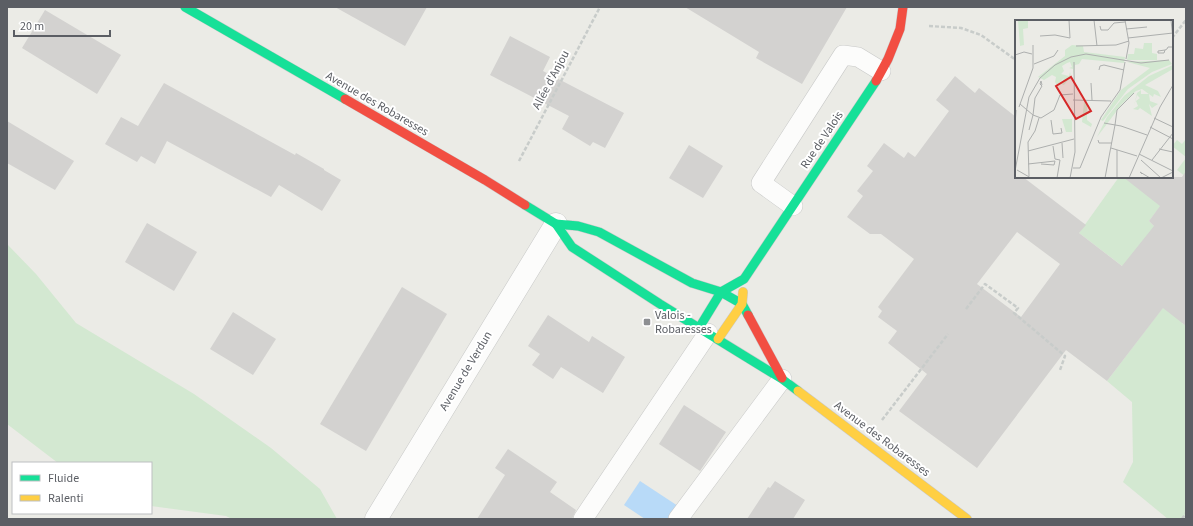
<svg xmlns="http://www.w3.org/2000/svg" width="1193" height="526" viewBox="0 0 1193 526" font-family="'Source Sans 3',sans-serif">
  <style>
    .green { fill: #d3e8d1 }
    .water { fill: #b8daf8 }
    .building { fill: #d3d2d0; fill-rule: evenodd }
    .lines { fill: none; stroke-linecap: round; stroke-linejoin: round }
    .lane-casing { stroke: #c8c9c8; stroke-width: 20 }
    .street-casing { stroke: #c8c9c8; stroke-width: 23 }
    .fast-casing { stroke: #c9c9c9; stroke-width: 10 }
    .slow-casing { stroke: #c9c9c9; stroke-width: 10 }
    .jam-casing { stroke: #c9c9c9; stroke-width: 10 }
    .path { stroke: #c8ccca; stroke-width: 2.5; stroke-dasharray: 4 2; stroke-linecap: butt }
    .lane { stroke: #fcfcfb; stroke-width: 19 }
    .street { stroke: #fcfcfb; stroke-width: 22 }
    .fast { stroke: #16e098; stroke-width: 9 }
    .slow { stroke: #ffcf43; stroke-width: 9 }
    .jam { stroke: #f24e42; stroke-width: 9 }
    .poi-dot { fill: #8d8f92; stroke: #fff; stroke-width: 1.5 }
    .labels { text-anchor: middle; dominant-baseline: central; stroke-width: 4; stroke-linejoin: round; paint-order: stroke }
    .street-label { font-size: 12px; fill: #5b5e64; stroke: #fff }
    .poi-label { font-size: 12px; fill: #5b5e64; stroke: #fff; text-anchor: start }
    .inset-road { fill: none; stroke: #adafae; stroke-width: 1 }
    .view { fill: #d62828; fill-opacity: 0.15; stroke: #d62828; stroke-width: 2 }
    .inset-edge { fill: none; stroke: #5b5e64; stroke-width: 2 }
  </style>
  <rect width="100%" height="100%" fill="#ebebe6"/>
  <g class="green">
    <path d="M1186,139V157L1172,146L1177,140L1182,144Z"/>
    <path d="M1186,158V177L1177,170Z"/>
    <path d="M1119,177H1162V204L1149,221L1154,226L1186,318L1182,323L1186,326V519H1168L1123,482L1133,462L1132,402L1107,381L1168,301L1079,233Z"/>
    <path d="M7,244L36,274L76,323L194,394L271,448L320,489L337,519H232L226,516L151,506V463H58L7,424Z"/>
  </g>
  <path class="water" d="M640,481L678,506L670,519H645L624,505Z"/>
  <g class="building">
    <path d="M335,7H427L405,46Z"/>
    <path d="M685,7H847L802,84L756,58L759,52Z"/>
    <path d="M45,10L121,55L97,94L22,48Z"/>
    <path d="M510,36L550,57L543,71L624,113L605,148L593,142L590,146L562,129L569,116L490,75Z"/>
    <path d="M955,76L975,93L979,88L1016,117V177H1023L1086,225L1079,233L1122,266L1154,226L1149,221L1160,206L1123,177H1182L1186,171V326L1163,308L1107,381L1066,350L977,468L899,411L927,374L888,343L897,331L878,317L882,311L878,307L914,259L881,234H870L847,217L863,196L857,191L873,171L867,166L884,143L904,158L908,152L915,157L949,111L936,100ZM1017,232L1060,264L1021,317L977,284Z"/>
    <path d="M164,83L295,155L296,153L324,169V170L341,180L322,211L279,185L271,197L167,141L155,164L141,156L137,162L105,144L121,117L138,126Z"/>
    <path d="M7,121L74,161L55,190L7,163Z"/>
    <path d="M689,145L723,166L703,198L669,178Z"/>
    <path d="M147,223L197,252L174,291L125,262Z"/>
    <path d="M402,287L447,314L366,451L320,424Z"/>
    <path d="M233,312L276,339L253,375L210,349Z"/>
    <path d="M548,315L589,342L592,336L625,357L603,393L561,367L553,379L532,365L540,354L528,346Z"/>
    <path d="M684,405L726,432L700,471L659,444Z"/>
    <path d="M508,449L557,482L550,492L576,510L572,519H477L505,475L495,468Z"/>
    <path d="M775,481L805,500L793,519H747L768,487L770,488Z"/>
  </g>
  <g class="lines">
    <g class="lane-casing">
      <g id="lane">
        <path d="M793,206L761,183L843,55L858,57L881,71"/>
        <path d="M583,519L708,333"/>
        <path d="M678,519L782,379"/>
      </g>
    </g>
    <g class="street-casing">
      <path id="street" d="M376,519L556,224"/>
    </g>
    <g class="fast-casing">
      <g id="fast">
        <path d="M185,7L345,99"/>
        <path d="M525,205L556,224L572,247L660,304L782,379L798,391"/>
        <path d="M556,224L578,226L599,232L692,283L721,292L742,304L748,315"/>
        <path d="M699,328L721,292L744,279L876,81"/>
      </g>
    </g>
    <g class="slow-casing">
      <g id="slow">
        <path d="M718,339L742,304L743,292"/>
        <path d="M798,391L967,519"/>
      </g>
    </g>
    <g class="jam-casing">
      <g id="jam">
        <path d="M876,81L888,59L900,29L903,7"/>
        <path d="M345,99L485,180L525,205"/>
        <path d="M748,315L782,378"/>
      </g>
    </g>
    <g class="path">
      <path d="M929,26L961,28L981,35L1016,60"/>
      <path d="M1172,38L1186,20"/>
      <path d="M519,161L600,7"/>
      <path d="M966,309L985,284L1018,308L1014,313L1065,356L1060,370"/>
      <path d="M882,420L948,334"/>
      <path d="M1182,519L1186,513"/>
    </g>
    <use href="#lane" class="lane"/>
    <use href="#street" class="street"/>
    <use href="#fast" class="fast"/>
    <use href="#slow" class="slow"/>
    <use href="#jam" class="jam"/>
  </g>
  <rect class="poi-dot" x="643" y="318" width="8" height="8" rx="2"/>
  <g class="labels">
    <g class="street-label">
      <text transform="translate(551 80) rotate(-62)">Allée d'Anjou</text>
      <text transform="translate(377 104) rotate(30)">Avenue des Robaresses</text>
      <text transform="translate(822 140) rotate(-56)">Rue de Valois</text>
      <text transform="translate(466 371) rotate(-59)">Avenue de Verdun</text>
      <text transform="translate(882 439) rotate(37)">Avenue des Robaresses</text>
    </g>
    <g class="poi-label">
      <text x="655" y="315">Valois -<tspan x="655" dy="14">Robaresses</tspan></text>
    </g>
  </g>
  <g transform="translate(1015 20)">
    <rect width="158" height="158" fill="#ebebe6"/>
    <path d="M3,0H13V8L8,9L9,25L5,26ZM129,23H137V33L142,34V40H112L113,34H119L120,28L128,29ZM57,25L68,26L69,32L110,37L109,43L67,39L64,44L60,45L58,57V49L54,48L57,47L55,42L52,43L47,46L49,51L46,54L54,56L55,52L56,56L49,65L46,64L49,58L42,65L40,62L41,57L37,55L29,60L23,57L50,36V30ZM154,40L157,44L137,52L113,69L88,101L86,100L106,70L135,48L112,42ZM158,45V49L130,65L143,71L146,77L139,74L138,77L127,69L121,71L107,84L82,117L92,97L109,76L134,56ZM126,70V74H134L135,81L143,84L137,88L134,84L137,96L125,88L123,90L118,89L123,86L121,81L125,78L122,75L119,86L122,73ZM72,81V100L77,104L76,107L67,102L69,82ZM47,99H57V112H51Z" fill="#d3e8d1"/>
    <path class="inset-road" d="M79,0L82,26M110,0L114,23L111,39M156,0L158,19M85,6L86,10H93L99,3L110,2M111,9L132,7M25,16L40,15L55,18L54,0M113,18L158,13M61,26L101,25L114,21M150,30L143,31V33H149L150,30L152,29L153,27H158M0,35L9,32L17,34M19,44L39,36L43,30M84,50L85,46L89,45L109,50M76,63L77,80M58,80L96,81M5,84L18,95L26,98L39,90L45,75L58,74M4,87L18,48V25M18,95L20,78L27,66L25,64L26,61L27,65M139,98L158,107M36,100L38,114L47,113L46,108M89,103L106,106L132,115M100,105L102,90L119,73M0,106L1,90M135,107L158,119M14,110L18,95M83,120L84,123H97M47,123L48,138M38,126L40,139L45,140L42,158M96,128L122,136M144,129L158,132M13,131L59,119M124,134L158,151M126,140L146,158M137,140L158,113M13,144L40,141L39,145L26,144M58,148H65L86,97L105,70L110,42M2,150L16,158M0,151L14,77L25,58L40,45L56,37L71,34L126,43L154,40M127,154L125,152L135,158M14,156L13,122L20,111L24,98M55,158L60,132L59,42M90,158L100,105M102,158V130M114,158L145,87L158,65M146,158L158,152"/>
    <path class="view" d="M56,57L76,91L61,99L41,66Z"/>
    <rect width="158" height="158" class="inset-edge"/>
  </g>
  <rect width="1193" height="526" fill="none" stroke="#5b5e64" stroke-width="16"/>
  <rect x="12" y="462" width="140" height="52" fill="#ffffff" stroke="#bdbfc1"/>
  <rect x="20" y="475" width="20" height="6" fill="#16e098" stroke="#bdbfc1"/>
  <text x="48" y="482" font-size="12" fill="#5b5e64">Fluide</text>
  <rect x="20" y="495" width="20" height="6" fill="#ffcf43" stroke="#bdbfc1"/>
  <text x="48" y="502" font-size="12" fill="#5b5e64">Ralenti</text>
  <path d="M14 30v6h96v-6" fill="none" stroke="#5b5e64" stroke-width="2"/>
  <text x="20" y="30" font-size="12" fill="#5b5e64" stroke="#ffffff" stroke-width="3" paint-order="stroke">20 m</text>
</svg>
